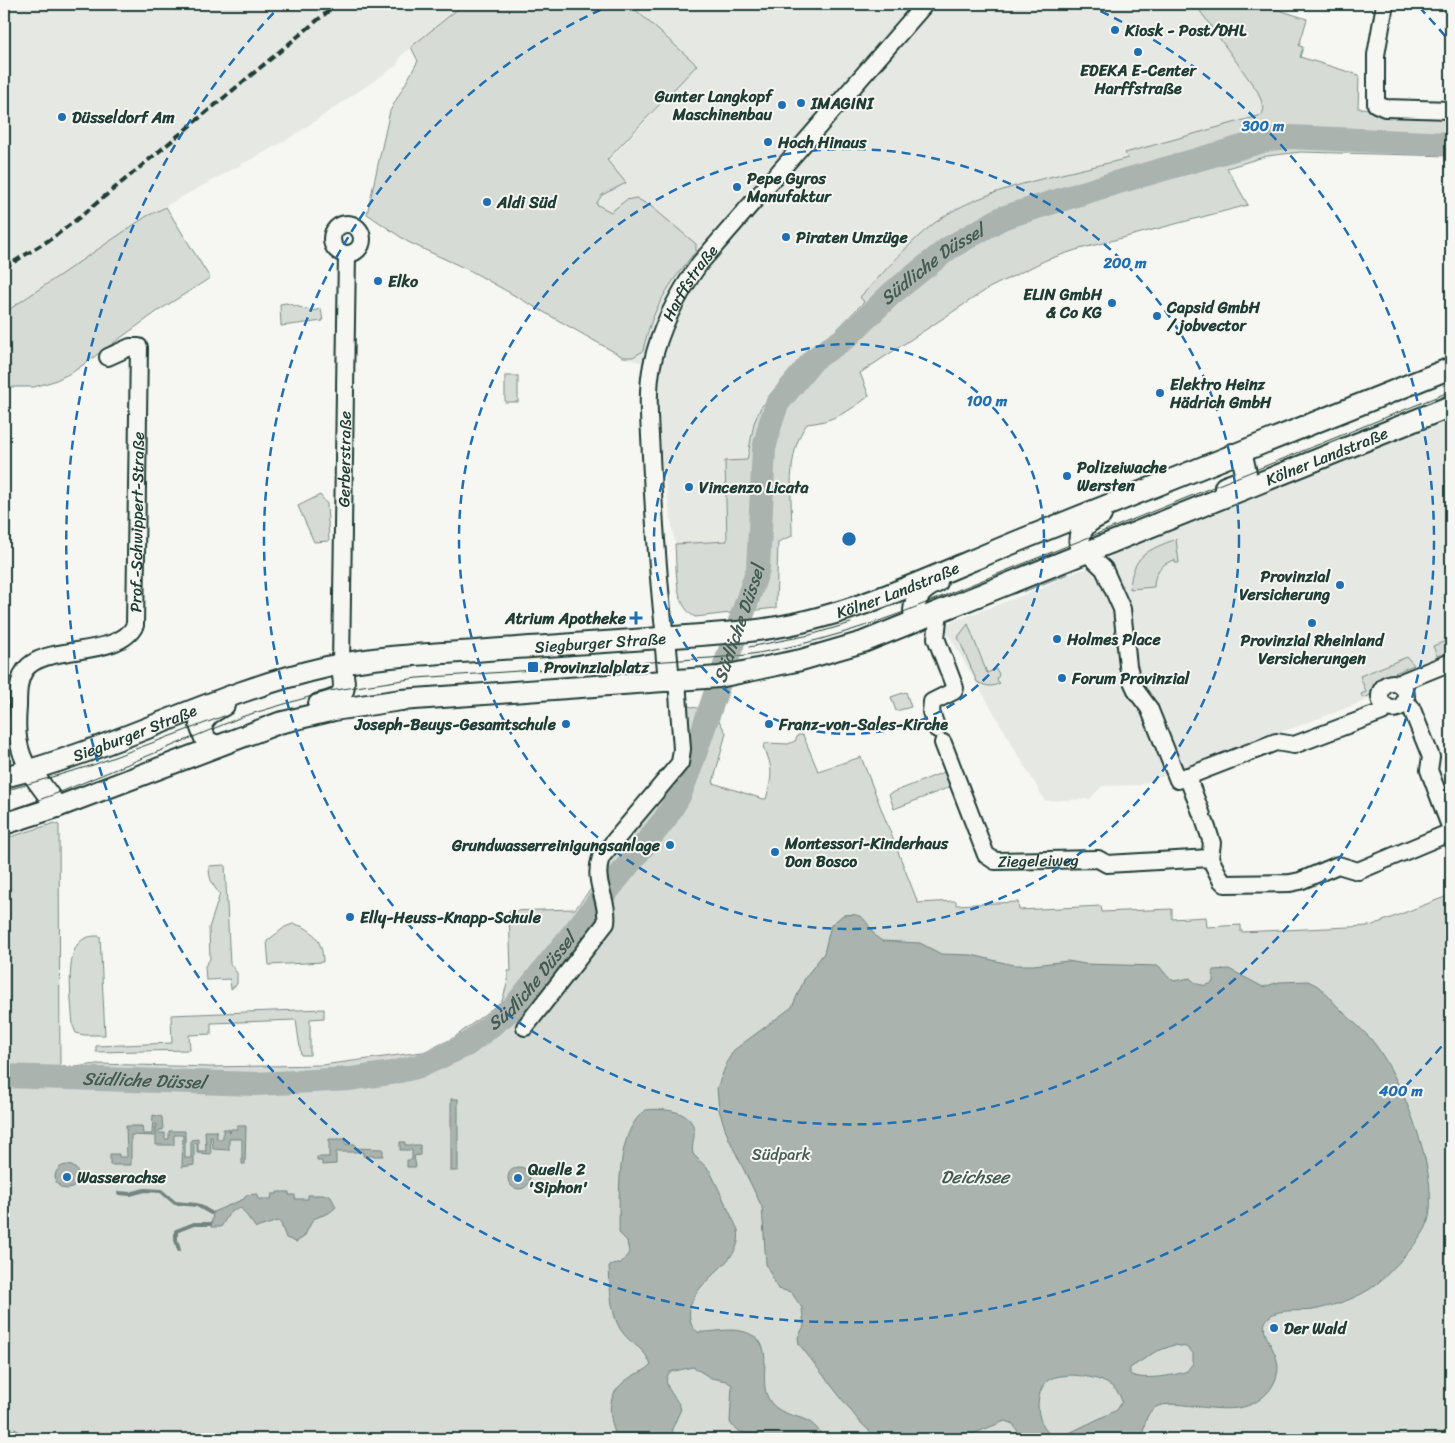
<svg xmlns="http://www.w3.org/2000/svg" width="1455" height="1443" viewBox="0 0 1455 1443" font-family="Sriracha,sans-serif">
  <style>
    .built { fill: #e6e8e4 }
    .green { fill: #d6dbd6; stroke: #7a8c85 }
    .water { fill: #aab3ae; stroke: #72847d; fill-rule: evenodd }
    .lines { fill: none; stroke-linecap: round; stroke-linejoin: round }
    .stream { stroke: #72847d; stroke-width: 4 }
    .river { stroke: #aab3ae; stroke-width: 24 }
    .minor-casing { stroke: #1f3d34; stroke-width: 20 }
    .major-casing { stroke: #1f3d34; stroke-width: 24 }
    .minor { stroke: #f6f6f2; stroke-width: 16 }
    .major { stroke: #f6f6f2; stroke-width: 20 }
    .tram { stroke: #1f3d34; stroke-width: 1 }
    .rail { stroke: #1f3d34; stroke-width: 4; stroke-dasharray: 8 4; stroke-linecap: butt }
    .ring { fill: none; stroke: #1f6fb2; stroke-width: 2.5; stroke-dasharray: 9 6 }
    .poi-dot { fill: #1f6fb2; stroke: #f6f6f2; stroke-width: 2 }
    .labels { text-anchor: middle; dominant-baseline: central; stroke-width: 4; stroke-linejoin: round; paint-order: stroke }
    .poi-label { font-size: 16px; font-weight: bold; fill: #1f3d34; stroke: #f6f6f2; text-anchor: start }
    .street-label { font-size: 16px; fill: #1f3d34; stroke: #f6f6f2 }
    .park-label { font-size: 16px; fill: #445d54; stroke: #f6f6f2 }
    .water-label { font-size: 18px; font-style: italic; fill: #425a52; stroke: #f6f6f2 }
    .centre { fill: #1f6fb2; stroke: #f6f6f2; stroke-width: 2.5 }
    .ring-label { font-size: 15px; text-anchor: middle; font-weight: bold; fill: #1f6fb2; stroke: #f6f6f2; stroke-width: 4; stroke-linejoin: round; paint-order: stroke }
  </style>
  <rect width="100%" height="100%" fill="#f6f6f2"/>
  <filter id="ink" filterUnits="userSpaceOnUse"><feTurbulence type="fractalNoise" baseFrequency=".02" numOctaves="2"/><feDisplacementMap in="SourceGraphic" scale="10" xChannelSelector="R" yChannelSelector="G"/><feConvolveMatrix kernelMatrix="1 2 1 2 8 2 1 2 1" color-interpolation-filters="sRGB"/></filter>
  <g filter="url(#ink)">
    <g class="built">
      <path d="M4,4H464L411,47L401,56L397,65L290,138L147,216L4,313Z"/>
      <path d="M629,4H1195L1258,92L1264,108L1262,115L1258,117L1126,153L1128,158L1001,191L974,200L944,216L920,237L861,297L865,302L782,383L747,450V460L725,461L728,541L675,544L656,426L655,389L670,297L656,323L646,364L623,357L473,272L408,242L577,195L697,65Z"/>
      <path d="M1451,420V669L1139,785L1102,786L1090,799L1045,801L943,625L1045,587L1068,574L1103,564L1124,544Z"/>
    </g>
    <g class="green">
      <path d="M464,4H629L697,65L607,160L626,183L602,195L596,204L611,212L626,200L636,198L652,207L696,244V251C669,284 652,308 643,351L633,357H623L473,272L408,242L367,214L390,111L418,61L411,47Z"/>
      <path d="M1195,4H1260L1307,19L1299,46L1303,47L1300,57L1359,75L1358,108L1451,112V156L1301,152L1267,156L1227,168L1248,205L1076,250L1046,260L989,288L860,373L869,396C850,411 832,422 807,424C785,453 792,501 792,536L778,542L776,608L695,617C673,605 677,567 675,544L727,541L725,461L747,460L754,423L761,407L864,302L860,297C887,270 913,236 946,215C994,185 1072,173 1128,158L1125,153L1262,115L1264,108L1258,92Z"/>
      <path d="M166,207L210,278L158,311L73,372L54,381L34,387H5L4,536V313L147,216Z"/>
      <path d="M286,303L312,311L321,309L323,321L281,326L280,304Z"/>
      <rect x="505" y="376" width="13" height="26"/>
      <path d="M320,495L327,504L329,541L314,542L298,506Z"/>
      <path d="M1176,539L1179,563H1175V560C1161,563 1154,573 1154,587L1130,589C1132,555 1148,550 1176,539Z"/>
      <path d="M1066,568L1068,574L1023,592L1036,581Z"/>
      <path d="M968,624L987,673L996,669L999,674L997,680L1000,683C991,688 986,686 977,682L958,637Z"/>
      <path d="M1451,639V651L1437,656L1433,646Z"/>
      <path d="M1407,657L1414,665L1383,678L1369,696L1363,698L1361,694L1366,692L1360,676Z"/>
      <path d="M906,692L911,707L896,711L891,697Z"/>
      <path d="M680,704L714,712L726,733L713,783L763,799H766C772,778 774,766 763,747L766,743L788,744L795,741L798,735H803L818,771L861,757L918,903L956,901V905L1018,902L1019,910L1101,906L1102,912L1172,909V919L1206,917L1207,927L1241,925V932L1370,926L1450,895L1451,1439H4V839L55,823L59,825L60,1079H68V1068L97,1064L210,1067L322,1065L438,1050L502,1001L508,981V971H511L509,911L575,909L594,885L598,871L674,771Z"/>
      <path d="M944,772L950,787L894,809L889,794Z"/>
      <path d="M225,865L230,964L237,973V984L231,989L230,979L206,980L205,966L210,959L209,928L220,894C212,885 209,879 209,866Z"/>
      <path d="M293,924C313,927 323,942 323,962L269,965L267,941L285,927Z"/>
      <path d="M100,936L105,1035H84L76,1033L73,1026C72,1007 64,953 81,941C86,936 94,936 100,936Z"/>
      <path d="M324,1009V1018L310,1019V1055H301L296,1020L211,1023V1034L189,1035L190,1050L96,1052V1046L172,1043L171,1015Z"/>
    </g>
    <g class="water">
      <path d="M843,915C872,911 864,930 882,941L920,943L941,954L972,955L1013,965H1033L1068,961L1085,964L1159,966L1168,977L1174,981L1190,978C1196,985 1205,988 1213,982V970L1229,969L1263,987L1279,982L1308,981L1316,985C1325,991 1332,1001 1340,1009C1353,1022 1369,1034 1379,1050C1405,1088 1442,1180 1427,1225C1422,1240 1384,1280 1370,1289C1353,1300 1332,1306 1313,1310C1300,1312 1278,1308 1269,1317C1251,1334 1290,1353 1274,1383C1270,1391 1264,1397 1256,1402C1224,1421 1166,1392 1151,1411C1144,1418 1145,1430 1141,1439H1023L1013,1424L1005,1421L960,1439H878L859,1421L799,1344L798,1337L804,1326L802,1308L791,1292L778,1289L766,1264L762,1207L728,1137L719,1110L717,1088L728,1060L734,1050L792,1007L805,978L824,953L831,925ZM1174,1345L1186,1347L1193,1353V1363L1187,1371C1175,1376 1140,1381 1130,1374V1368L1155,1352ZM1070,1375C1089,1376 1117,1380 1122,1402L1117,1410L1065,1435L1055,1437C1035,1429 1032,1390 1050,1379C1056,1376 1063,1376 1070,1375Z"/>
      <rect x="451" y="1099" width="7" height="72"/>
      <path d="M646,1110C662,1108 692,1110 694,1130C695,1139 691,1145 693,1154L710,1171L738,1230C740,1239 737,1249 731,1256C717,1275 685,1292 690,1319C691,1325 693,1329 698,1332C712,1333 726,1328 741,1331C784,1341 751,1382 773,1405C783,1415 796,1415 808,1421C818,1426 820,1437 831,1439C809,1439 737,1443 730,1422L732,1385L726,1381L711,1378L693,1367L670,1372C659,1385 677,1396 681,1409L672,1429L675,1439H617C607,1411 605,1392 634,1375C640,1372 647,1370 651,1365C644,1347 634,1347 623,1333C610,1317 610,1286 609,1266L621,1263L629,1253L627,1241L619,1233C620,1200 614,1131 646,1110Z"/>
      <path d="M153,1115L162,1117L163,1130H159V1133H165V1139H169V1131H185V1158H191V1140L198,1139V1151H206L205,1131H217V1139H223V1129H229L230,1133L231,1129H237V1126H246L245,1164H242V1139H229V1150L213,1149L212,1137H210L211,1154L197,1153V1143H194V1165L182,1167L183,1135H174V1145H156V1127L158,1125L155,1124V1136L131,1135V1165H110V1154H119V1157H127L126,1126H142L143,1134H152Z"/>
      <path d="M329,1139H345V1144H355V1148L383,1149V1156H363V1152H336V1164L322,1165V1161H317V1157H329Z"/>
      <path d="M400,1142H405V1145H420V1155L414,1156L416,1167H407V1160H412V1150H400Z"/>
      <circle cx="67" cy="1177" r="12"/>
      <circle cx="519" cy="1178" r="11"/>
      <path d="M277,1192H289V1195H295V1199H308V1195H330L336,1207L329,1213L313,1219L304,1237L296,1242L286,1238L281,1224L278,1221L256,1228L241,1208L230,1212L221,1227H211L213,1212L244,1199L246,1195L257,1194L258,1199H271L272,1194H277Z"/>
      <path d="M15,1429L21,1433L23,1439H4L6,1432Z"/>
    </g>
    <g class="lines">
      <g class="stream">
        <path d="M119,1193L130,1194L145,1190L161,1191L175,1203L197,1205L211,1213"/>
        <path d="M179,1250L176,1240V1231L194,1224H210"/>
      </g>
      <path class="river" id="s1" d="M4,1076L256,1084L350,1079L391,1073L420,1066L468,1044L513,1008L665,819L679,796L690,768L758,569L764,449L770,425L777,404L814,359L847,337L891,294L949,248L1002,218L1115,183L1270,139L1289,137L1451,144"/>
      <g class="minor-casing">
        <g id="minor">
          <path d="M1385,4L1376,55V104L1385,108L1451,110"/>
          <circle cx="347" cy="239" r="15"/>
          <path d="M1087,553L1104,569L1122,609L1128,666L1132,681L1137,692L1149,708L1178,780L1276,742L1294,745L1382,712L1386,706"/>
          <path id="s2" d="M665,638C658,578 654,517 651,456C650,427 646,395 652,365C660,327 677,295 700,263L925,4"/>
          <path id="s3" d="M341,664L347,254"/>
          <circle cx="1393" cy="696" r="13"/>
          <path d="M1401,686L1404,681L1451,662"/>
          <path d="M1404,703L1411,707L1431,757L1429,770L1451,829"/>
          <path d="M937,729L931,712L932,702L954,691L955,688L936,638L939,611"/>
          <path id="s4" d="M943,743L986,855L995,861L1098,859L1107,864L1210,858L1221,880L1225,884L1290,883L1300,881L1338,865L1358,871L1451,832"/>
          <path id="s5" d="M29,769C17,750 16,730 18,707C18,695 18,680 25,670C44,643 119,659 135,625L139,347H130L108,357"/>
          <path d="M1187,776L1202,815"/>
          <path d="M1205,822L1212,843L1210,858"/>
          <path d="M525,1027L606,923C609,899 592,883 601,857L680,763L682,749L677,680"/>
        </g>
      </g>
      <g class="major-casing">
        <g id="major">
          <path d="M1225,487L1241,481L1246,473L1243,460L1233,454"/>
          <path d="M1087,553L1080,545C1077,529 1088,521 1101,515"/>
          <path d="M920,619L914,611C915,596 923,588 937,582"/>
          <path d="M665,638L669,681"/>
          <path d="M319,704C348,698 346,690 341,664"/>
          <path d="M217,746L206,741L200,725L209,714L224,705"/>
          <path d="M29,769L57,807"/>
          <path id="s6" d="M4,777C115,749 216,692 327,667C376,656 427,654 476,651C567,644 658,639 749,631C845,621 934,575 1023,539C1166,481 1309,425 1451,368"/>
          <path id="s7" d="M4,824L57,807L279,723L334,710L401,700L719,677L801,660L863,642L1451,406"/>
        </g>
      </g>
      <use href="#minor" class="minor"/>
      <use href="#major" class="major"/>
      <g class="tram">
        <path d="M749,647L810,635L851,623"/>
        <path d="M4,791L93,765L224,716"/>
        <path d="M4,813L63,791L244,716L329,691L417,678L739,656C796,648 847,633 901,613L1451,391"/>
      </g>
      <path class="rail" d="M4,268L54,237L81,216L337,4"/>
    </g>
  </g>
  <g class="ring">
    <circle cx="849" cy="539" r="195"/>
    <circle cx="849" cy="539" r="390"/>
    <path d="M1087 5A585 585 0 1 1 611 5"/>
    <path d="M1451 1035A780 780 0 1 1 279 7M1419 7A780 780 0 0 1 1451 43"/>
  </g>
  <g class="poi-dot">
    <circle cx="1115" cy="30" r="5"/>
    <circle cx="1138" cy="52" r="5"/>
    <circle cx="801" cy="103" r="5"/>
    <circle cx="782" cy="105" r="5"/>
    <circle cx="62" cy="117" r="5"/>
    <circle cx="768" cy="142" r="5"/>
    <circle cx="737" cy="187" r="5"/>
    <circle cx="487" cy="202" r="5"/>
    <circle cx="786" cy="237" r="5"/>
    <circle cx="378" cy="281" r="5"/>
    <circle cx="1112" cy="303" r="5"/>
    <circle cx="1157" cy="316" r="5"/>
    <circle cx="1160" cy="393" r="5"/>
    <circle cx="1067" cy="476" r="5"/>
    <circle cx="689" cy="487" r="5"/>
    <circle cx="1340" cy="585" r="5"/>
    <path d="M633.5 610.5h5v5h5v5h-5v5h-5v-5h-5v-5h5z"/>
    <circle cx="1312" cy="623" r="5"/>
    <circle cx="1057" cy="639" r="5"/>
    <rect x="527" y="661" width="12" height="12" rx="2.5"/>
    <circle cx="1062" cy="678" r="5"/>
    <circle cx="566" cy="724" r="5"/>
    <circle cx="769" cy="724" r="5"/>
    <circle cx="670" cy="845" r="5"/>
    <circle cx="775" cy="852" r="5"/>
    <circle cx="350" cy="917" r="5"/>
    <circle cx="67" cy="1177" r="5"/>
    <circle cx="518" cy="1178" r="5"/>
    <circle cx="1274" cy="1328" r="5"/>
  </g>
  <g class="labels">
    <g class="poi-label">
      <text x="1125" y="30">Kiosk - Post/DHL</text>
      <text x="1138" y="70" text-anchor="middle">EDEKA E-Center<tspan x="1138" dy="18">Harffstraße</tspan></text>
      <text x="772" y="96" text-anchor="end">Gunter Langkopf<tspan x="772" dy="18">Maschinenbau</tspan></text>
      <text x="811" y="103">IMAGINI</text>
      <text x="72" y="117">Düsseldorf Am</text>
      <text x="778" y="142">Hoch Hinaus</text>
      <text x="747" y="178">Pepe Gyros<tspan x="747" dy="18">Manufaktur</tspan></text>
      <text x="497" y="202">Aldi Süd</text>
      <text x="796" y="237">Piraten Umzüge</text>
      <text x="388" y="281">Elko</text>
      <text x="1102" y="294" text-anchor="end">ELIN GmbH<tspan x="1102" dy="18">&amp; Co KG</tspan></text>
      <text x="1167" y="307">Capsid GmbH<tspan x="1167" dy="18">/ jobvector</tspan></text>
      <text x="1170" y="384">Elektro Heinz<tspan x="1170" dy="18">Hädrich GmbH</tspan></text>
      <text x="1077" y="467">Polizeiwache<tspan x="1077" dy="18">Wersten</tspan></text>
      <text x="699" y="487">Vincenzo Licata</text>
      <text x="1330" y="576" text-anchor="end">Provinzial<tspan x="1330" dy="18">Versicherung</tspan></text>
      <text x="626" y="618" text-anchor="end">Atrium Apotheke</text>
      <text x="1067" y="639">Holmes Place</text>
      <text x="1312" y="640" text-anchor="middle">Provinzial Rheinland<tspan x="1312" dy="18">Versicherungen</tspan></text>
      <text x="544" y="667">Provinzialplatz</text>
      <text x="1072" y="678">Forum Provinzial</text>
      <text x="556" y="724" text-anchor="end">Joseph-Beuys-Gesamtschule</text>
      <text x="779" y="724">Franz-von-Sales-Kirche</text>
      <text x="785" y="843">Montessori-Kinderhaus<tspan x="785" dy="18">Don Bosco</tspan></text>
      <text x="660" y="845" text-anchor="end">Grundwasserreinigungsanlage</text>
      <text x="360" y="917">Elly-Heuss-Knapp-Schule</text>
      <text x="528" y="1169">Quelle 2<tspan x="528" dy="18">'Siphon'</tspan></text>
      <text x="77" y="1177">Wasserachse</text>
      <text x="1284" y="1328">Der Wald</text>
    </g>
    <g class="street-label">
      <text stroke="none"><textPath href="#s2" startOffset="365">Harffstraße</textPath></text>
      <text stroke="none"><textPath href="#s7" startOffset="1384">Kölner Landstraße</textPath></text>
      <text stroke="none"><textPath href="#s3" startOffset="205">Gerberstraße</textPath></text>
      <text stroke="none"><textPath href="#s5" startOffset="328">Prof.-Schwippert-Straße</textPath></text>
      <text stroke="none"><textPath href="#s6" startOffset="920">Kölner Landstraße</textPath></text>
      <text stroke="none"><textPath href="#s6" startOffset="616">Siegburger Straße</textPath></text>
      <text stroke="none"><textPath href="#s6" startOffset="138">Siegburger Straße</textPath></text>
      <text stroke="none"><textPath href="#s4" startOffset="174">Ziegeleiweg</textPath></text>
    </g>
    <g class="park-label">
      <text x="781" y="1154">Südpark</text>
    </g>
    <g class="water-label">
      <text stroke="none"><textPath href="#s1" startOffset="1415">Südliche Düssel</textPath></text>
      <text stroke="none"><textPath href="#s1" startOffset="980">Südliche Düssel</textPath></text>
      <text stroke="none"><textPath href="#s1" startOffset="560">Südliche Düssel</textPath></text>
      <text stroke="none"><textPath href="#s1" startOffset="140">Südliche Düssel</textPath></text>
      <text x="975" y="1177">Deichsee</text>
    </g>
  </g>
  <circle cx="849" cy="539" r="8" class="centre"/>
  <g class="ring-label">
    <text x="1263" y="131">300 m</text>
    <text x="1125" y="268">200 m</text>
    <text x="987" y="406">100 m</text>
    <text x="1401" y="1096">400 m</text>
  </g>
  <rect width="1455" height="1443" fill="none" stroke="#f6f6f2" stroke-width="20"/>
  <rect x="10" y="10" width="1435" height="1423" fill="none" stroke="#1f3d34" stroke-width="2" filter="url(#ink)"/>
</svg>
